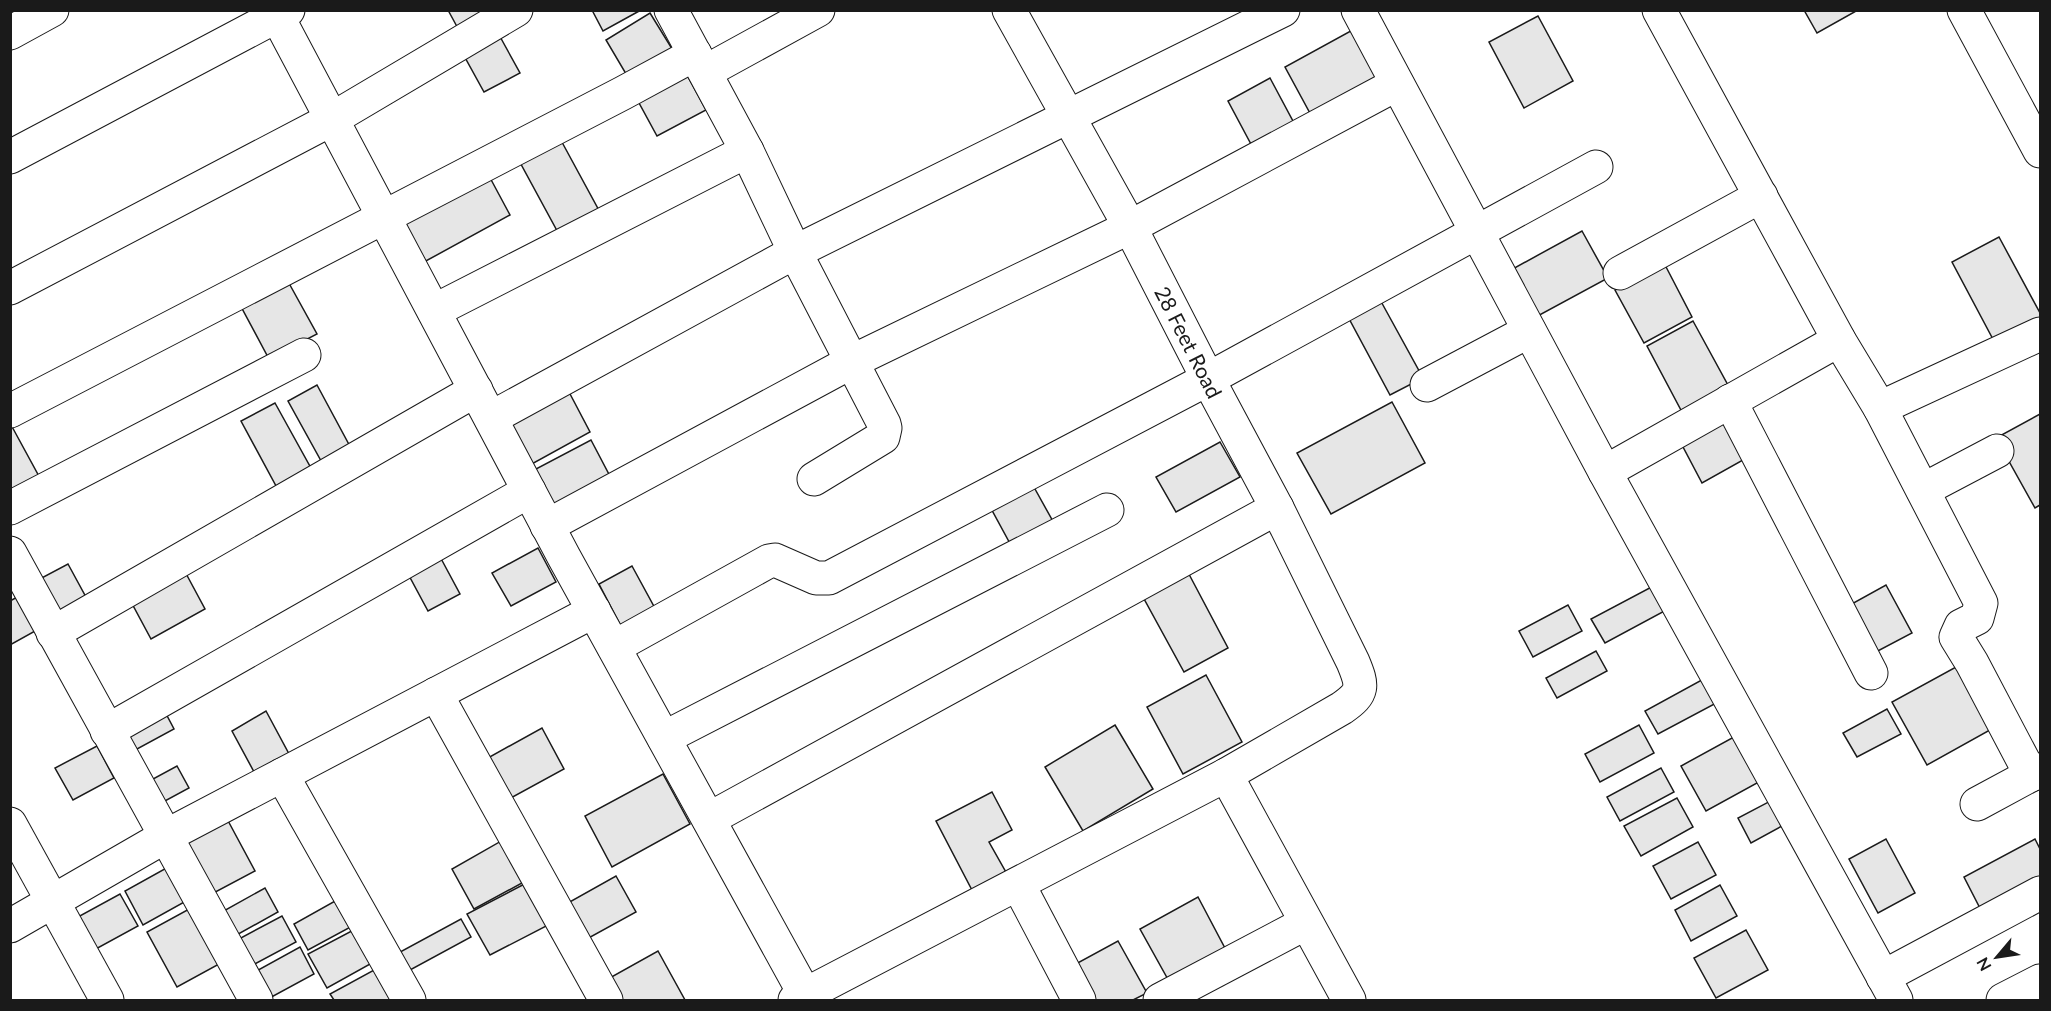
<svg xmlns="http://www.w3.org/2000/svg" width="2051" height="1011" viewBox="0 0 2051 1011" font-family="Lato,sans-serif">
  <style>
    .building { fill: #e6e6e6; stroke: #1a1a1a; stroke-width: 1.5 }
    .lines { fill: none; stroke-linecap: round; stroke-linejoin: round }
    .minor-casing { stroke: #1a1a1a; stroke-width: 35 }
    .minor { stroke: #fff; stroke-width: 33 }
    .labels { text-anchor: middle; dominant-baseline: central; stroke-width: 4.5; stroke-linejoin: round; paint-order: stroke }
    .street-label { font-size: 21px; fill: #1a1a1a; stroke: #fff }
  </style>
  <rect width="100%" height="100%" fill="#fff"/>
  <g class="building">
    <path d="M448,10H494L461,34Z"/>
    <path d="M592,10H641L603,31Z"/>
    <path d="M1804,10H1858L1817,33Z"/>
    <path d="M650,13L674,52L629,79L606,40Z"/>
    <path d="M1538,16L1573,81L1524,108L1489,42Z"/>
    <path d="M1358,27L1385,76L1311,115L1285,67Z"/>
    <path d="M498,33L520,73L484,92L462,52Z"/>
    <path d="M681,64L706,110L657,136L632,90Z"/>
    <path d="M1270,78L1294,123L1252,146L1228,101Z"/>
    <path d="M557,133L602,216L561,238L516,155Z"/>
    <path d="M488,174L510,215L424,262L401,221Z"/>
    <path d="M1582,231L1608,278L1534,318L1509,271Z"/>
    <path d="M1999,237L2040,313V318L1995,343L1952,262Z"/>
    <path d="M1664,263L1692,317L1644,343L1615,290Z"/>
    <path d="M285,276L317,334L269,359L238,301Z"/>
    <path d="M1378,296L1423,378L1390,395L1346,313Z"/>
    <path d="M1693,321L1729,387L1682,412L1647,346Z"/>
    <path d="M317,385L353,452L325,468L288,401Z"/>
    <path d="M569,392L590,432L530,465L508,425Z"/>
    <path d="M1392,402L1425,463L1331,514L1297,453Z"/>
    <path d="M275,403L317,479L282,497L241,421Z"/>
    <path d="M2040,414V505L2035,508L1996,438Z"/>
    <path d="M1732,418L1752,455L1702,483L1682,445Z"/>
    <path d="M10,423L41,480L10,497Z"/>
    <path d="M591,440L613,482L557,512L534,470Z"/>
    <path d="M1220,442L1240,477L1176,512L1156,477Z"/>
    <path d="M1030,480L1055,525L1013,549L988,503Z"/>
    <path d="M538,548L556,582L511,606L492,573Z"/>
    <path d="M438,553L460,594L428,611L406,570Z"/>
    <path d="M1182,561L1228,648L1184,672L1137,586Z"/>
    <path d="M68,564L87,599L53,617L34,582Z"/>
    <path d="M632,566L657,612L623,630L599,584Z"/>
    <path d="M183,568L205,609L151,639L129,598Z"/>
    <path d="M1659,583L1672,607L1605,643L1591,619Z"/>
    <path d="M1886,585L1912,633L1874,653L1848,606Z"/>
    <path d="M19,596L37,630L10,645V601Z"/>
    <path d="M1568,605L1582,631L1533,657L1519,631Z"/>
    <path d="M1596,651L1607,671L1557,698L1546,678Z"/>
    <path d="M1956,667L1990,730L1927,765L1892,702Z"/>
    <path d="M1206,675L1242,742L1183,774L1147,707Z"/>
    <path d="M1709,676L1722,700L1658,734L1645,711Z"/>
    <path d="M1887,709L1901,734L1857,757L1843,733Z"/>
    <path d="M164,710L174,729L126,755L116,736Z"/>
    <path d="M266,711L295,765L260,783L232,731Z"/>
    <path d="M1115,725L1153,789L1083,831L1045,767Z"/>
    <path d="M1639,725L1654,753L1600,782L1585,754Z"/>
    <path d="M542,728L564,769L509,799L486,759Z"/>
    <path d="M1743,732L1768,777L1706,811L1681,766Z"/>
    <path d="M97,746L114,778L73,800L55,768Z"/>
    <path d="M177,766L189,788L152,808L140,786Z"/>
    <path d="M1661,768L1674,792L1620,821L1607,797Z"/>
    <path d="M663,774L690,824L612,867L585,816Z"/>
    <path d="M992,792L1012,830L989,842L1007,874L973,892L936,821Z"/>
    <path d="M1780,796L1793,820L1751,843L1738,818Z"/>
    <path d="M1677,798L1693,827L1641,856L1624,826Z"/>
    <path d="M226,817L255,871L206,897L177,843Z"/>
    <path d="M510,836L533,877L474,909L452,869Z"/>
    <path d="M1886,839L1915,893L1878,913L1849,859Z"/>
    <path d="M2035,839L2040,849V886L1984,916L1964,877Z"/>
    <path d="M1698,842L1716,875L1671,899L1653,866Z"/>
    <path d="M170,866L188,900L143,925L125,891Z"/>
    <path d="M616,876L636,912L585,940L566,904Z"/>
    <path d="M534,879L556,921L490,955L467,914Z"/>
    <path d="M1720,885L1737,916L1691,941L1675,910Z"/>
    <path d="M265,888L278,912L233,937L220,913Z"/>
    <path d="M120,894L138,926L94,950L76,918Z"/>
    <path d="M344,896L358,923L308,950L294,924Z"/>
    <path d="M1198,897L1227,952L1170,983L1140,929Z"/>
    <path d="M191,908L221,963L177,987L147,932Z"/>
    <path d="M282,916L296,942L251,966L237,940Z"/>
    <path d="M461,919L471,937L399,976L389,958Z"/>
    <path d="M363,925L381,958L327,988L308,954Z"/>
    <path d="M1746,930L1768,970L1716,998L1694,958Z"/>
    <path d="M1118,941L1147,993L1133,1000H1090L1072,966Z"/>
    <path d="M300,947L314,974L266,1000L251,974Z"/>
    <path d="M658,951L685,1000H617L606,980Z"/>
    <path d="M385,964L394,1000H334L330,994Z"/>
  </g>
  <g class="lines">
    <g class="minor-casing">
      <g id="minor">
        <path d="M274,10L564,557L808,1000"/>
        <path d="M671,10L747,151L795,252L884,424L885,428L883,437L814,479"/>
        <path d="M1358,10L1605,472L1896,1000"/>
        <path d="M1659,10L1839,340L1880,408L1981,603L1977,618L1961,626L1956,637L1972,663L2031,775"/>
        <path d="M1964,10L2040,151"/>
        <path d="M10,33L52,10"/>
        <path d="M705,72L818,10"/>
        <path d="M10,157L288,10"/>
        <path d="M1620,273L1761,196"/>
        <path d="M10,288L332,119L516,10"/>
        <path d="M434,311L747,151"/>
        <path d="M1427,385L1529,331"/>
        <path d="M1730,401L1871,673"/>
        <path d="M1880,408L2040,334"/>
        <path d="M10,411L623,93L695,54"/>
        <path d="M491,418L795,252L1283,10"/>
        <path d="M1605,472L1839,340"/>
        <path d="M1923,490L1997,451"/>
        <path d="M10,508L304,355"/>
        <path d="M547,526L853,361L1130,227L1397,84"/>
        <path d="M10,553L256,1000"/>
        <path d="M53,633L476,390"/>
        <path d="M614,647L769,561L775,560L816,578H829L1208,379L1596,167"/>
        <path d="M436,694L606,1000"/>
        <path d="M107,731L529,491"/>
        <path d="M664,738L1107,510"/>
        <path d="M282,775L409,1000"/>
        <path d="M1226,775L1349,1000"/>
        <path d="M1977,804L2040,770"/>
        <path d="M709,819L1277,508"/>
        <path d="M10,824L107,1000"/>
        <path d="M1018,884L1079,1000"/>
        <path d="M10,926L166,836L594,611"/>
        <path d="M1883,977L2040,893"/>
        <path d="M795,1000L1226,775L1342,708C1364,693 1363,686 1353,662L1277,508L1208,379L1130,227L1009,10"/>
        <path d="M1160,1000L1306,923"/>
        <path d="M2003,1000L2040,981"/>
      </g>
    </g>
    <use href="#minor" class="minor"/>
  </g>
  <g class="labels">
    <g class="street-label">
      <text transform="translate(1189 342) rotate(63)">28 Feet Road</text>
    </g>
  </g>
  <rect width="2051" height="1011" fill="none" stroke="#1a1a1a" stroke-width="24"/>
  <g transform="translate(1997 957) rotate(241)" stroke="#ffffff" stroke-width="4.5" paint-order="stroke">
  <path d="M0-4.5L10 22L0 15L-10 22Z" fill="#1a1a1a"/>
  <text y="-9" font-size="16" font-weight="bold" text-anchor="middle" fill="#1a1a1a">N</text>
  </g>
</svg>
